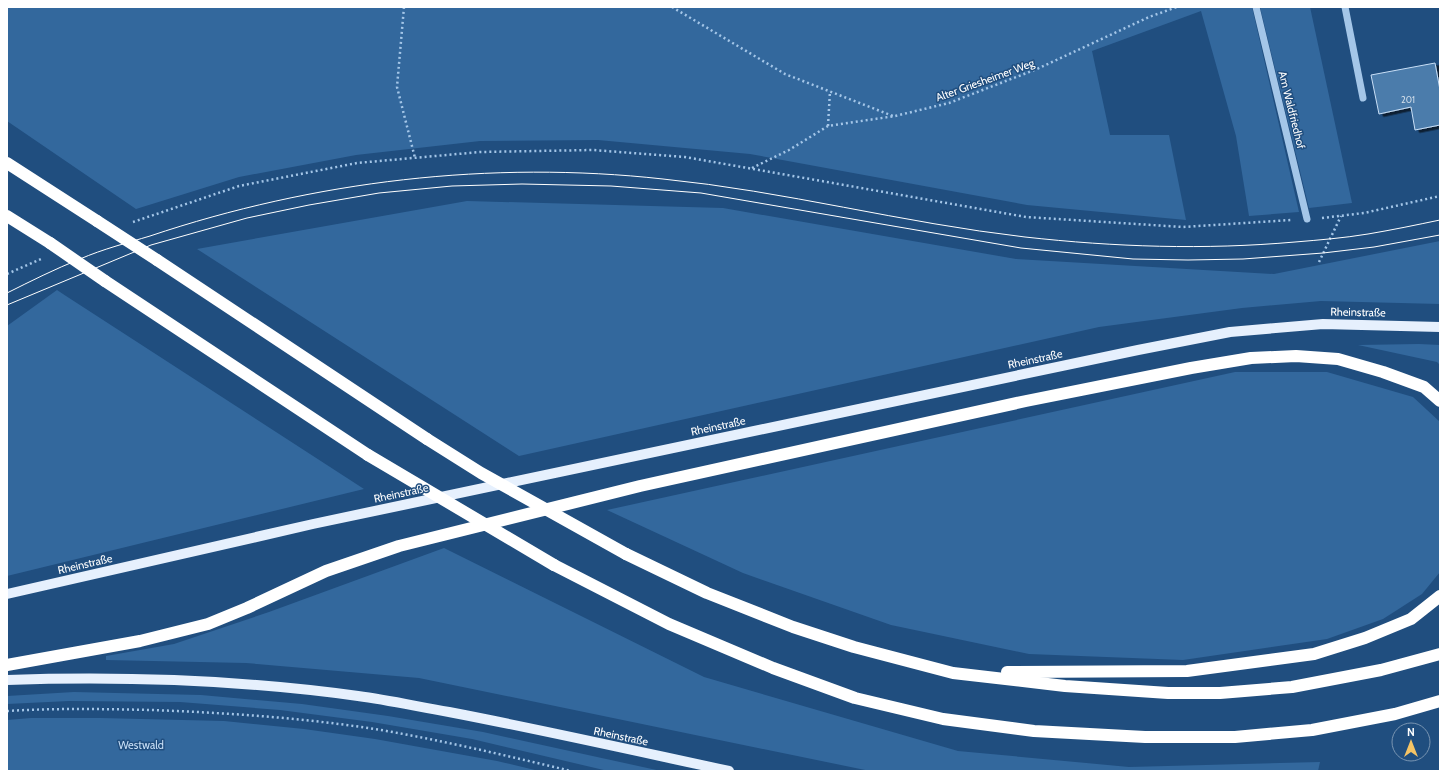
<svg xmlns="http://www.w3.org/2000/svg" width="1447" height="778" viewBox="0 0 1447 778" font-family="Cabin,sans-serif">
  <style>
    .green { fill: #33689d }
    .building { fill: #4c7bab; stroke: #c8dff6; filter: url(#shadow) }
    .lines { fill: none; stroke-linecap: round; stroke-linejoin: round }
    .path { stroke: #a4c6e8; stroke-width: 2.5; stroke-dasharray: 2 3; stroke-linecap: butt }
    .minor { stroke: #a4c6e8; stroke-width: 7 }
    .major { stroke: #e6f0fd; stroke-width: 10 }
    .highway { stroke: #fff; stroke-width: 12 }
    .tram { stroke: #fff; stroke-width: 1 }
    .highway-bridge { stroke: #fff; stroke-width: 12 }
    .labels { text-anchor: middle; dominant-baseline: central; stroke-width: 3; stroke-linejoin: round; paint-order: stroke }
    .number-label { font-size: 9px; fill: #d2deea }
    .street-label { font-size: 11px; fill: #fff; stroke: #204e7f }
    .park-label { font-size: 11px; fill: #c8dff6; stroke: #204e7f }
  </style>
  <defs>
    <filter id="shadow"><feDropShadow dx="4.5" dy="2.5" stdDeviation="0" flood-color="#0009"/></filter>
  </defs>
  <rect width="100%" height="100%" fill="#204e7f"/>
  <g class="green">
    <path d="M7,7H1252L1299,212L1249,216L1236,136L1201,11L1092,51L1110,135H1169L1186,220L1027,205L750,154L598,140L480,141L356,155L239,177L136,209L7,121Z"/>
    <path d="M1260,7H1310L1352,203L1309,208Z"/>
    <path d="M467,201L723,208L1016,259L1274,274L1440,241V304L1321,301L1242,308L1099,327L519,456L197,249Z"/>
    <path d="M57,290L66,296L364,489L7,576V326Z"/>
    <path d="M1419,344L1440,345V365L1437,362L1358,345Z"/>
    <path d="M1235,372H1327L1413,397L1440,422V572L1422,594L1383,619L1327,639L1183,660L1029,654L891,625L743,573L607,510Z"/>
    <path d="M444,548L704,677L958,751L1129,767L1320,762L1318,771H870L419,678L246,663L106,660V656L174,644L269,612Z"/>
    <path d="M74,692L201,695L302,704L388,716L483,732L661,771H608L472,739L372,722L280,710L180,702L69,701L7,704V696Z"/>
    <path d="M31,718H101L224,721L304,729L375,739L497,761L539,771H7V720Z"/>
  </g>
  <path class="building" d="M1435,63L1440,90V125L1415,130L1411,107L1379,114L1371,75Z"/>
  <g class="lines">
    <g class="path">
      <path d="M404,7L397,87L415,158"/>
      <path d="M672,7L785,74L893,116"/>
      <path d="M828,126L830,91"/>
      <path d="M752,168L789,150L828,126L895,116L949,103L1037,69L1149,17L1177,7"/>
      <path d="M1322,218L1364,213L1440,196"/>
      <path d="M133,222L239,186L357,163L480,152L593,150L685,157L1026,217L1183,227L1291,220"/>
      <path d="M1319,262L1341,216"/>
      <path d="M7,274L41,259"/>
      <path d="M7,711C56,708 104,709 152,710C229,713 306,718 381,730C445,741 508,756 571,771"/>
    </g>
    <g class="minor">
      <path d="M1256,7L1307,219"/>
      <path d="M1345,7L1363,98"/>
    </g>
    <g class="major">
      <path d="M7,594L313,524L1138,350L1230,332L1323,324L1440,327"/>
      <path d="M7,680C125,676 242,680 358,696C389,700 419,707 449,712C543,730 636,751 729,771"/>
    </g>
    <g class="highway">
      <path d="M7,163L97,221"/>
      <path d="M7,216L50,243"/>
      <path d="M157,260L427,439"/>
      <path d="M105,281L368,455"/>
      <path d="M626,554L707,593L793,627L854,647L953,673L1065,686L1168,693H1220L1292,687L1381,670L1440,654"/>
      <path d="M554,565L669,624L773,668L855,698L943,719L1034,731L1145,737H1235L1312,730L1395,714L1440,701"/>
      <path d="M7,665L140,641L208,624L247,608L326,571L399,546L640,486L1026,401L1191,368L1251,358L1296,356L1338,359L1383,372L1424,387L1440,401"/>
      <path d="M1007,672L1187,671L1314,654L1365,638L1411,619L1440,596"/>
    </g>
    <g class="tram">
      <path d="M7,293C31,281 55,269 80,259C103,249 127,243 150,236C314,181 491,160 663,179C784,191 903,223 1025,237C1115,247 1204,250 1295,242C1319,240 1344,238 1368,234C1392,230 1416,225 1440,220"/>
      <path d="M7,305L151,245L247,218L309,205L379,193L452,186L522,184L611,186L701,193L1021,248L1133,259L1188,260L1243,259L1323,253L1374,247L1440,235"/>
    </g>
    <g class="highway-bridge">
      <path d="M97,221L157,260"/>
      <path d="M50,243L105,281"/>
      <path d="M427,439L481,473L626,554"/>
      <path d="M368,455L554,565"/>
    </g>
  </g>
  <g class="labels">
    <g class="number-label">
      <text x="1408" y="99">201</text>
    </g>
    <g class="street-label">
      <text transform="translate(985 80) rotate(-20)">Alter Griesheimer Weg</text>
      <text transform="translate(1292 110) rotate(76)">Am Waldfriedhof</text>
      <text transform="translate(1358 312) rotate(1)">Rheinstraße</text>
      <text transform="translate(1035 359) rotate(-12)">Rheinstraße</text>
      <text transform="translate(718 426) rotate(-12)">Rheinstraße</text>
      <text transform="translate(401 493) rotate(-12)">Rheinstraße</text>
      <text transform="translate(85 564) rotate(-13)">Rheinstraße</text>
      <text transform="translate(621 736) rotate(12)">Rheinstraße</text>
    </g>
    <g class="park-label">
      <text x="141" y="745">Westwald</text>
    </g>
  </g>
  <rect width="1447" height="778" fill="none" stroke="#ffffff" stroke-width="16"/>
  <g transform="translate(1411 742)"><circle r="19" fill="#204e7f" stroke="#7995b2"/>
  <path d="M0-3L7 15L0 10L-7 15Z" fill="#f5c465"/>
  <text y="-6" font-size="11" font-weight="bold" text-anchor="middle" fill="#ffffff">N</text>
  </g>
</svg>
